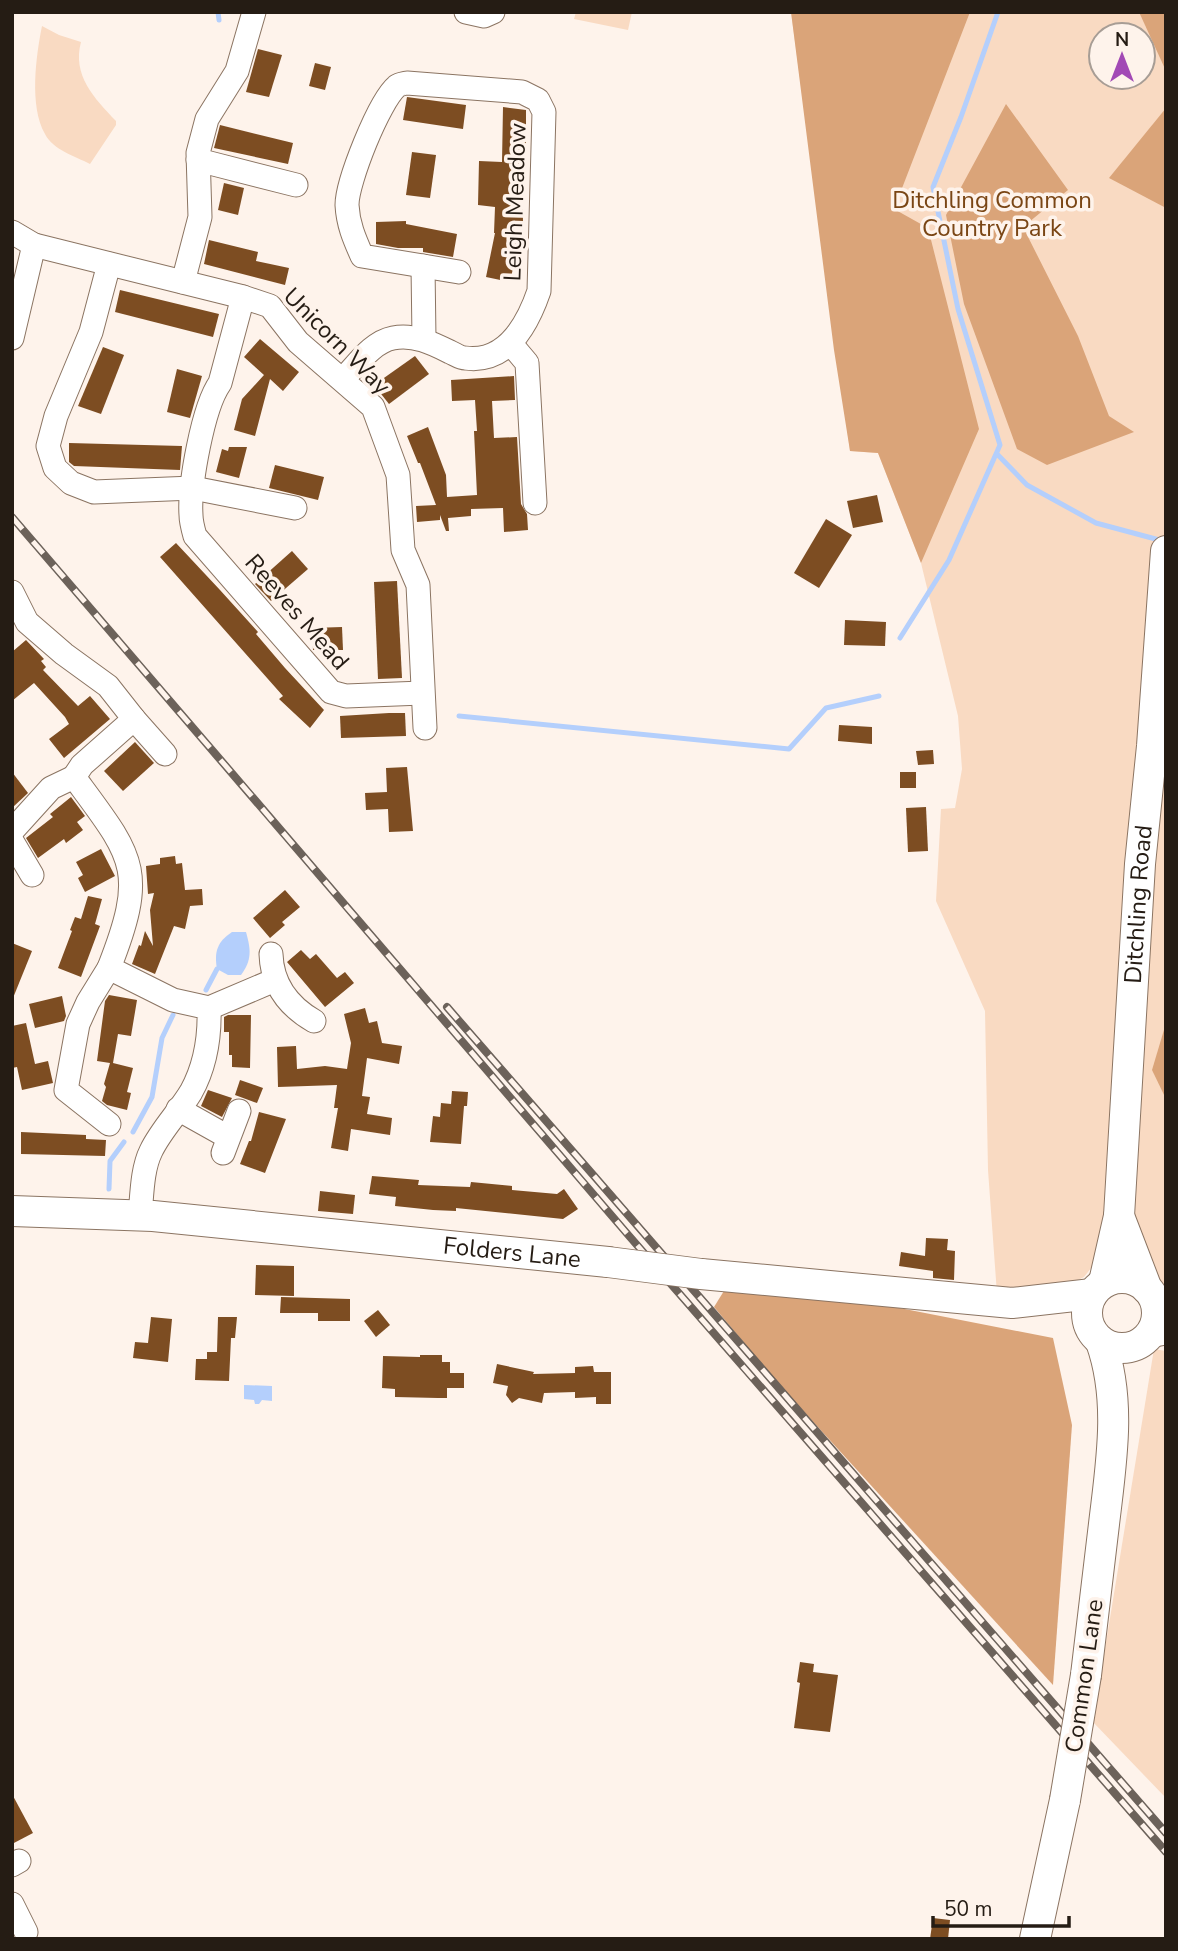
<svg xmlns="http://www.w3.org/2000/svg" width="1178" height="1951" viewBox="0 0 1178 1951" font-family="'Nunito Sans',sans-serif">
  <style>
    .green { fill: #f9dac2; fill-rule: evenodd }
    .forest { fill: #daa479 }
    .water { fill: #b4cffc }
    .lines { fill: none; stroke-linecap: round; stroke-linejoin: round }
    .stream { stroke: #b4cffc; stroke-width: 5 }
    .building { fill: #7d4d22 }
    .minor-casing { stroke: #8b7462; stroke-width: 25 }
    .major-casing { stroke: #8b7462; stroke-width: 32 }
    .minor { stroke: #fff; stroke-width: 23 }
    .major { stroke: #fff; stroke-width: 30 }
    .rail-casing { stroke: #6c625a; stroke-width: 8 }
    .rail { stroke: #fef3eb; stroke-width: 5; stroke-dasharray: 16; stroke-linecap: butt }
    .major-bridge-casing { stroke: #8b7462; stroke-width: 32; stroke-linecap: butt }
    .major-bridge { stroke: #fff; stroke-width: 30 }
    .labels { text-anchor: middle; dominant-baseline: central; stroke-width: 7; stroke-linejoin: round; paint-order: stroke }
    .park-label { font-size: 24px; fill: #7a4615; stroke: #fef3eb }
    .street-label { font-size: 24px; fill: #251c14; stroke: #fef3eb }
  </style>
  <rect width="100%" height="100%" fill="#fef3eb"/>
  <g class="green">
    <path d="M576,12H632L628,30L574,19Z"/>
    <path d="M791,12H1166V1285L1141,1269L1095,1263L1084,1277L1066,1286L997,1294L988,1170L985,1011L936,901L941,809L955,808L962,769L958,716L921,563L878,453L850,451ZM1101,35H1143V77H1101Z"/>
    <path d="M42,26L59,35L81,42C72,75 94,98 116,121V125L90,164C75,156 53,150 45,134C29,106 36,56 42,26Z"/>
    <path d="M1154,1349L1166,1351V1798L1093,1722Z"/>
  </g>
  <g class="forest">
    <path d="M791,12H970L894,209L928,228L979,429L921,563L878,453L850,451L834,350Z"/>
    <path d="M1139,12H1166V71Z"/>
    <path d="M1006,104L1068,190L1023,227L1078,336L1109,416L1134,432L1047,465L1017,449L964,304L946,215Z"/>
    <path d="M1166,108V208L1109,178Z"/>
    <path d="M1166,1023V1099L1152,1070Z"/>
    <path d="M727,1286L869,1302L1053,1338L1072,1425L1053,1685L775,1380L714,1307Z"/>
  </g>
  <g class="water">
    <path d="M232,932H246C251,950 252,960 241,975H228L217,969C214,952 217,942 232,932Z"/>
    <path d="M244,1385L272,1386V1401L262,1400L259,1404H255L254,1400L244,1399Z"/>
  </g>
  <g class="lines">
    <g class="stream">
      <path d="M218,12L219,20"/>
      <path d="M997,454L1027,485L1096,523L1163,541"/>
      <path d="M900,638L949,560L1000,445L958,309L933,187L961,117L998,12"/>
      <path d="M459,716L789,749L826,708L879,696"/>
      <path d="M206,990L217,969"/>
      <path d="M133,1132L152,1097L162,1038L173,1015"/>
      <path d="M109,1189L110,1161L124,1142"/>
    </g>
  </g>
  <g class="building">
    <path d="M258,49L282,55L269,97L246,92Z"/>
    <path d="M315,63L331,67L325,90L309,86Z"/>
    <path d="M407,97L466,105L463,129L403,120Z"/>
    <path d="M503,107L526,110V159H522L523,223L510,282L486,277L495,233H494L495,207L478,205L479,161L502,162Z"/>
    <path d="M220,125L293,143L288,164L214,148Z"/>
    <path d="M412,152L436,155L430,198L406,195Z"/>
    <path d="M224,183L244,188L238,215L218,210Z"/>
    <path d="M406,221V224L457,234L453,257L423,252V248H398L376,244V222Z"/>
    <path d="M209,240L258,252L256,261L289,268L285,285L204,264Z"/>
    <path d="M120,290L219,314L213,337L115,312Z"/>
    <path d="M260,339L299,372L283,391L270,379L255,436L234,430L242,399L264,375L244,357Z"/>
    <path d="M103,347L124,355L101,414L78,406Z"/>
    <path d="M415,356L429,374L389,404L374,385Z"/>
    <path d="M177,369L202,376L190,418L167,412Z"/>
    <path d="M514,376L515,400L492,401L494,438L517,437L521,504L527,514L528,530L504,532L503,508L471,509V516L448,518L449,531H446L440,515V520L417,522L416,506L436,505L420,463H418L407,436L428,427L446,475L447,497L477,495L474,431H477L475,400L452,401L451,380Z"/>
    <path d="M69,443L182,446L180,470L74,466L69,462Z"/>
    <path d="M229,447H247L239,478L216,472L222,449L228,451Z"/>
    <path d="M275,465L324,477L318,500L269,488Z"/>
    <path d="M877,495L883,522L853,528L847,501Z"/>
    <path d="M826,519L852,535L819,588L794,573Z"/>
    <path d="M176,543L220,590L258,632L256,634L285,668L324,710L310,728L279,699L283,696L160,557Z"/>
    <path d="M292,551L308,569L271,601L255,584Z"/>
    <path d="M397,581L402,678L378,679L374,582Z"/>
    <path d="M845,620L886,622L885,646L844,645Z"/>
    <path d="M342,627L343,650H313L312,628Z"/>
    <path d="M26,640L44,659L41,661L46,667L43,670L78,706L90,696L110,719L64,758L49,739L69,724L65,717L34,683L12,701V652Z"/>
    <path d="M389,713H405L406,736L341,738L340,716Z"/>
    <path d="M839,725L872,727V744L838,741Z"/>
    <path d="M135,742L154,763L123,791L104,771Z"/>
    <path d="M933,750L934,764L918,765L916,751Z"/>
    <path d="M407,767L413,831L389,832L388,809L366,810L365,793L387,792L386,768Z"/>
    <path d="M12,772L28,793L12,808Z"/>
    <rect x="900" y="772" width="16" height="16"/>
    <path d="M71,797L85,816L77,822L83,830L66,843L64,839L38,858L26,838L53,817L50,814Z"/>
    <path d="M926,807L928,851L908,852L906,808Z"/>
    <path d="M101,849L115,876L85,892L78,878L83,875L76,862Z"/>
    <path d="M175,856L176,864L182,863L185,890L202,889L203,905L190,906L185,929L174,926L155,974L132,964L139,945L141,946L145,931L153,946L150,910L154,893L148,894L146,866L160,864V858Z"/>
    <path d="M285,890L300,907L282,922L285,925L270,938L253,918Z"/>
    <path d="M88,896L102,899L95,924L100,926L81,977L58,968L72,931L70,930L75,917L81,919Z"/>
    <path d="M12,943L32,951L13,998H12Z"/>
    <path d="M301,950L310,959L316,954L337,978L345,972L354,983L325,1007L287,962Z"/>
    <path d="M109,995L137,1000L131,1036L118,1034L113,1063L133,1068L127,1092L131,1093L127,1110L107,1105L102,1101L106,1087L104,1084L110,1063L97,1061L105,1001Z"/>
    <path d="M62,996L66,1016L64,1021L35,1028L29,1004Z"/>
    <path d="M365,1008L369,1023L377,1021L382,1043L402,1046L399,1064L367,1058L362,1096L370,1097L367,1114L392,1118L390,1135L351,1129L348,1151L331,1148L338,1108H334L337,1085L278,1087L277,1047L296,1046L297,1069L325,1066L347,1069L351,1043L344,1014Z"/>
    <path d="M228,1015H251L250,1068L232,1067V1055H229V1032H224V1017Z"/>
    <path d="M26,1023L35,1064L48,1061L53,1083L22,1090L17,1067L12,1068V1026Z"/>
    <path d="M240,1080L263,1088L257,1103L235,1095Z"/>
    <path d="M208,1090L232,1098L222,1117L201,1106Z"/>
    <path d="M452,1091L468,1092L467,1106H464L461,1144L430,1142L433,1116L440,1117L441,1103L451,1104Z"/>
    <path d="M259,1112L286,1119L265,1173L240,1164L249,1141H251Z"/>
    <path d="M21,1132L86,1135V1139L106,1140L105,1156L21,1154Z"/>
    <path d="M372,1176L419,1180L418,1185L470,1187L471,1182L512,1186V1190L557,1194L564,1189L578,1209L563,1219L456,1208V1211L433,1210L395,1206L396,1197L369,1194Z"/>
    <path d="M320,1191L355,1195L353,1214L318,1211Z"/>
    <path d="M926,1238L948,1239L947,1250L955,1251L954,1280L933,1278V1271L899,1266L901,1252L925,1256Z"/>
    <path d="M256,1265L294,1266V1296L255,1295Z"/>
    <path d="M281,1297L350,1299V1321H318V1313H280Z"/>
    <path d="M378,1310L390,1325L376,1337L364,1321Z"/>
    <path d="M151,1317L172,1319L168,1362L133,1358L135,1342L148,1343Z"/>
    <path d="M218,1317H237L235,1338H231L229,1381L195,1380L196,1359H207V1352H217Z"/>
    <path d="M420,1355H442V1362H450V1373H464V1388H447V1398H438L395,1397V1389L382,1388L383,1356L420,1357Z"/>
    <path d="M497,1364L534,1372L533,1374L575,1373V1367L593,1366L594,1372H611V1404H596V1397L575,1398V1392L544,1393L542,1403L519,1398L512,1403L506,1395L508,1386L493,1383Z"/>
    <path d="M800,1662L814,1664L813,1672L838,1675L830,1732L794,1728L800,1683L797,1682Z"/>
    <path d="M12,1794L33,1833L12,1844Z"/>
    <path d="M933,1918L950,1920L948,1939H930Z"/>
  </g>
  <g class="lines">
    <g class="minor-casing">
      <g id="minor">
        <path d="M466,12L484,16L493,12"/>
        <path d="M198,160L296,185"/>
        <path d="M12,232L34,245L243,297L270,306L298,342L373,407L398,475L403,550L418,585L425,728"/>
        <path d="M109,264L91,332L56,416L48,446L55,468L71,483L94,492L193,488L295,508"/>
        <path d="M423,266L424,339"/>
        <path d="M183,282L200,217L198,153L207,119L237,71L254,12"/>
        <path d="M243,297L220,383C203,407 189,485 191,515C191,522 193,529 195,536L331,692L346,696L422,693"/>
        <path d="M12,338L34,245"/>
        <path d="M511,344L527,363L535,503"/>
        <path d="M343,379C357,365 372,342 393,338C414,334 432,343 450,352C455,354 460,358 465,358C507,364 528,323 539,291L544,112L538,100L522,92L407,83C405,83 398,85 397,86C379,101 347,182 347,205C348,224 354,238 362,256L459,272"/>
        <path d="M12,592L27,622L64,654L108,686L134,719L82,765L74,777C133,857 148,869 109,968L173,1000L209,1008C210,1038 206,1065 191,1092C179,1112 161,1130 151,1151C142,1169 142,1195 140,1215"/>
        <path d="M134,719L165,754"/>
        <path d="M12,831L51,788L74,777"/>
        <path d="M12,841L32,875"/>
        <path d="M271,954C272,985 288,1006 314,1021"/>
        <path d="M109,968L88,1002L78,1024L66,1090L109,1124"/>
        <path d="M209,1008L275,980"/>
        <path d="M178,1109L228,1137"/>
        <path d="M223,1153L239,1111"/>
        <path d="M1153,1297L1166,1304"/>
        <path d="M1149,1336L1166,1333"/>
        <path d="M12,1865L19,1861"/>
        <path d="M12,1904L26,1932"/>
      </g>
    </g>
    <g class="major-casing">
      <g id="major">
        <path id="s1" d="M12,1211L153,1216L608,1262"/>
        <path d="M1119,1216L1147,1289"/>
        <path d="M701,1274L1012,1303L1092,1294"/>
        <circle cx="1122" cy="1313" r="35"/>
        <path id="s2" d="M1104,1282L1119,1216L1140,864L1152,746L1166,551"/>
        <path d="M1086,1675C1092,1625 1098,1574 1104,1524C1111,1464 1122,1401 1101,1342"/>
        <path d="M1035,1939L1065,1800"/>
      </g>
    </g>
    <use href="#minor" class="minor"/>
    <use href="#major" class="major"/>
    <g class="rail-casing">
      <g id="rail">
        <path d="M12,517L630,1237L1166,1852"/>
        <path d="M447,1007L1166,1833"/>
      </g>
    </g>
    <use href="#rail" class="rail"/>
    <g class="major-bridge-casing">
      <g id="major-bridge">
        <path d="M608,1262L701,1274"/>
        <path d="M1065,1800L1086,1675"/>
      </g>
    </g>
    <use href="#major-bridge" class="major-bridge"/>
  </g>
  <g class="labels">
    <g class="park-label">
      <text x="992" y="200">Ditchling Common<tspan x="992" dy="28">Country Park</tspan></text>
    </g>
    <g class="street-label">
      <text transform="translate(515 202) rotate(-88)">Leigh Meadow</text>
      <text transform="translate(337 341) rotate(45)">Unicorn Way</text>
      <text transform="translate(297 612) rotate(49)">Reeves Mead</text>
      <text stroke="none"><textPath href="#s2" startOffset="380">Ditchling Road</textPath></text>
      <text stroke="none"><textPath href="#s1" startOffset="502">Folders Lane</textPath></text>
      <text transform="translate(1084 1676) rotate(-82)">Common Lane</text>
    </g>
  </g>
  <rect width="1178" height="1951" fill="none" stroke="#251c14" stroke-width="28"/>
  <g transform="translate(1122 56)"><circle r="33" fill="#fef3eb" stroke="#a79d95" stroke-width="2"/>
  <path d="M0-5L12 26L0 18L-12 26Z" fill="#a249b5"/>
  <text y="-10" font-size="19" font-weight="bold" text-anchor="middle" fill="#251c14">N</text>
  </g>
  <path d="M933 1916v10h136v-10" fill="none" stroke="#251c14" stroke-width="3.5"/>
  <text x="944" y="1916" font-size="21" fill="#251c14" stroke="#fef3eb" stroke-width="5" paint-order="stroke">50 m</text>
</svg>
